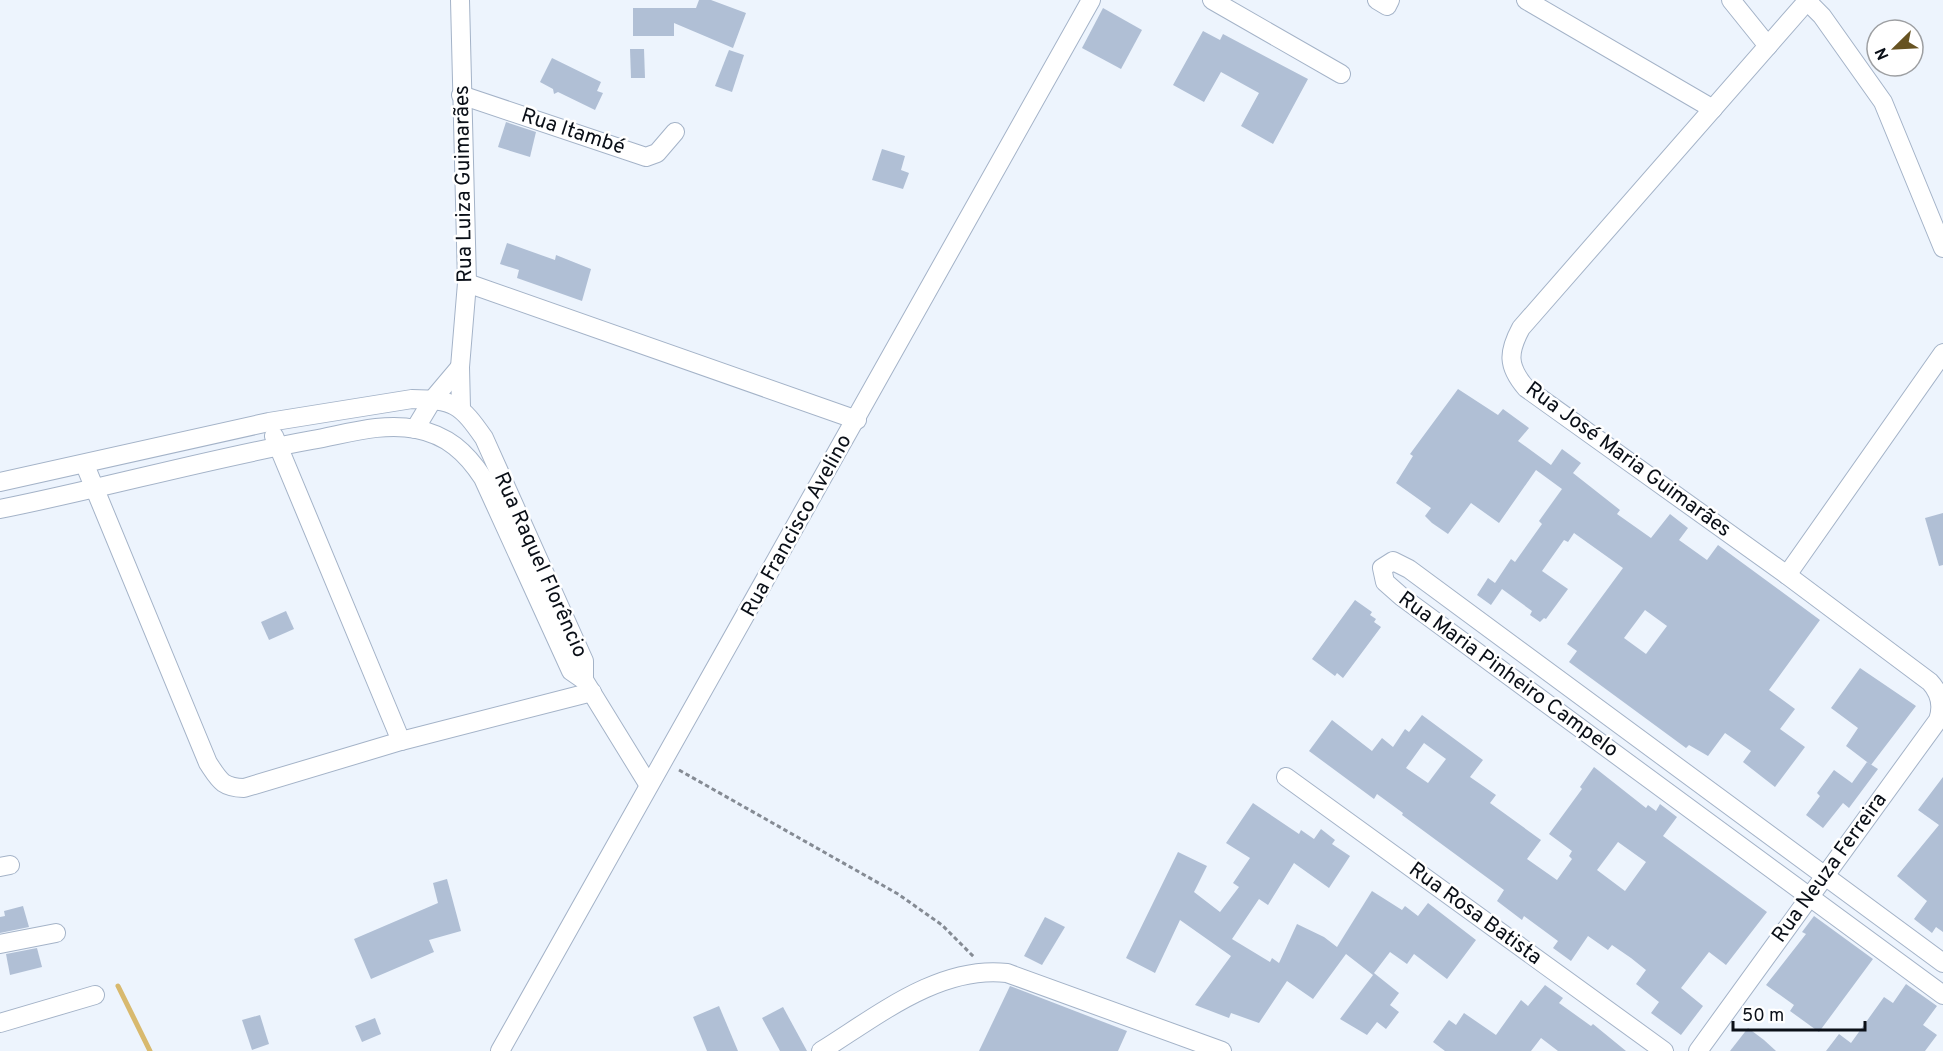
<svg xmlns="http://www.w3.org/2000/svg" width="1943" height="1051" viewBox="0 0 1943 1051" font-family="Overpass,sans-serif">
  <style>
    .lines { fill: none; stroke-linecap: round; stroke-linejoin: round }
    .stream { stroke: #d8b96e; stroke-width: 5 }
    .building { fill: #b0bfd5; fill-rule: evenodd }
    .street-casing { stroke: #a4b3c8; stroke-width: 20 }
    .path { stroke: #858b94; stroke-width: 3; stroke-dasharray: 4.5 3; stroke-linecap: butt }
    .street { stroke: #fff; stroke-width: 18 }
    .labels { text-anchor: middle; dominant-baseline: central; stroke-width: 5; stroke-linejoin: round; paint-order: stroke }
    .street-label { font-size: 21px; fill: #0a0f17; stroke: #fff }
  </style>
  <rect width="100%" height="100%" fill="#edf4fd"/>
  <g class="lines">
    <path class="stream" d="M118,986L150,1051"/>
  </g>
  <g class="building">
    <path d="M699,0H711L746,13L733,48L674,23V36H633V8H696Z"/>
    <path d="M1103,8L1142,30L1121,69L1082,48Z"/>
    <path d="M1203,31L1220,40L1223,34L1308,79L1273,144L1241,126L1259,93L1221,72L1204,102L1173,85Z"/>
    <path d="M630,49H644L645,78H631Z"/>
    <path d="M729,50L744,55L732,92L715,86Z"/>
    <path d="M552,58L601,82L597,91L603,93L595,110L558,92L554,94L553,89L540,82Z"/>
    <path d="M506,122L536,132L530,157L498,147Z"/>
    <path d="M882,149L905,156L901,170L909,173L903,189L872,180Z"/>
    <path d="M507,243L555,260L556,255L591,269L582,301L517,278L519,270L500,264Z"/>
    <path d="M1458,389L1498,415L1503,409L1529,428L1518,441L1551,465L1562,449L1581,463L1573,473L1620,510L1617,514L1651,538L1670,514L1688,528L1679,540L1707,560L1718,545L1820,620L1769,690L1795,709L1780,729L1805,747L1775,787L1743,762L1751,751L1725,733L1708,756L1689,745L1686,748L1569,662L1577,651L1567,644L1623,568L1574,533L1568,542L1564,540L1542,571L1568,589L1546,619L1544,618L1540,622L1530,615L1532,611L1502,589L1491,605L1477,595L1488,578L1495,583L1511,559L1515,562L1542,524L1539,521L1562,489L1536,470L1499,523L1471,503L1448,534L1432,523L1425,516L1431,508L1396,483L1413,456L1410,454ZM1645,610L1667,626L1646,654L1624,638Z"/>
    <path d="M1943,513V565L1939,566L1925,518Z"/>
    <path d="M1355,600L1372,612L1370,615L1376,619L1374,622L1381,627L1343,678L1337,673L1335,676L1312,659Z"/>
    <path d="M286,611L294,629L269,640L261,622Z"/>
    <path d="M1860,668L1916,706L1871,765L1846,746L1858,728L1831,708Z"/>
    <path d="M1422,715L1483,760L1470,777L1496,795L1490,803L1541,840L1527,859L1557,880L1572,859L1569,856L1572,851L1549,834L1582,789L1580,787L1594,767L1646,808L1648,805L1656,811L1660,804L1677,817L1663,836L1767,912L1726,965L1709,952L1681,988L1703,1006L1681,1035L1651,1013L1659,1002L1636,984L1646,970L1631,958L1612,945L1608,950L1588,936L1571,961L1553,948L1558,941L1524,916L1522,920L1497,901L1504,890L1402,815L1403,813L1377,794L1374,799L1309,751L1332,720L1372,751L1382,738L1393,747L1405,729L1409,732ZM1424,743L1446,759L1428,783L1406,768ZM1618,842L1646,862L1625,891L1597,870Z"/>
    <path d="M1867,762L1878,769L1849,808L1843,803L1823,828L1806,815L1820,796L1817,793L1834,770L1852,783Z"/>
    <path d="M1943,777V932L1936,927L1932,933L1914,919L1927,901L1897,876L1939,825L1918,810Z"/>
    <path d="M1253,803L1299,834L1301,830L1314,839L1321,829L1335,840L1332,844L1350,856L1329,888L1294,863L1268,905L1259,899L1232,939L1270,962L1272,958L1279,963L1297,924L1324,937L1337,947L1372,891L1402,910L1405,906L1418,916L1428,903L1476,940L1447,979L1414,954L1407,964L1390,952L1374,973L1399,993L1390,1005L1399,1012L1386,1029L1377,1022L1367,1035L1340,1019L1373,975L1346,954L1313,999L1287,981L1259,1023L1231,1013L1229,1018L1195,1005L1231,956L1180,920L1155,973L1126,958L1178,852L1207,866L1194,892L1220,912L1239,887L1233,883L1250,858L1226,843Z"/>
    <path d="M447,879L461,931L429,940L434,952L371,979L354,939L438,903L433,883Z"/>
    <path d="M23,906L29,927L0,933V917L5,916L4,911Z"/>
    <path d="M1814,916L1873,959L1819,1032L1790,1011L1794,1005L1766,985L1806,934L1802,932Z"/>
    <path d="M1045,917L1065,927L1042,965L1024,956Z"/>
    <path d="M37,948L42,967L10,975L6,954Z"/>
    <path d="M1906,984L1937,1006L1923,1025L1937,1035L1925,1051H1826L1839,1034L1851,1043L1884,997L1893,1003Z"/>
    <path d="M1545,985L1563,998L1559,1003L1591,1026L1593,1024L1626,1051H1558L1541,1038L1531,1051H1445L1433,1042L1449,1020L1456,1025L1464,1013L1496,1035L1521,1000L1528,1006Z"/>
    <path d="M1010,986L1127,1031L1118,1051H979Z"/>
    <path d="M719,1006L738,1051H707L693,1017Z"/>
    <path d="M783,1007L807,1051H780L762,1018Z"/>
    <path d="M260,1015L269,1044L252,1050L242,1020Z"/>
    <path d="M375,1018L381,1034L362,1042L355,1026Z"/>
    <path d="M1748,1028L1764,1040L1776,1051H1730Z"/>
  </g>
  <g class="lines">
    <g class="street-casing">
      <g id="street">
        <path d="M460,0L467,283L460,367L461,408"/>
        <path d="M1212,0L1341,74"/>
        <path d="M1377,0L1387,6L1390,0"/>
        <path d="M1526,0L1713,109"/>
        <path d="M1731,0L1768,46"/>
        <path d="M1807,1L1822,16L1883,102L1943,248"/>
        <path d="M461,95L646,157L657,153L675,132"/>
        <path d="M467,283L857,420"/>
        <path d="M415,429L433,399L460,367"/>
        <path d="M274,436L401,741"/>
        <path d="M85,465L208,763C220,781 222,787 244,788L401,741L592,692"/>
        <path d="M0,482L269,422L412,399C454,399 461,405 484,438L584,661V680"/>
        <path d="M0,509C105,488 207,459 312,440C346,434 382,422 416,429C447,435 466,452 483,478L571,671L584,680L648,784"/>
        <path d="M1787,575L1943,353"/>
        <path d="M1286,777L1664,1051"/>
        <path d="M0,867L10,865"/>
        <path d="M0,944L56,933"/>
        <path d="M1943,963L1409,569L1393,561L1382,568L1385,582L1402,597L1943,995"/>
        <path d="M0,1023L95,995"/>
        <path d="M500,1051L1091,0"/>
        <path d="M821,1051C876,1017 939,965 1007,973L1222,1051"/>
        <path d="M1698,1051L1938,720C1943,706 1940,693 1930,682L1787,575L1526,388C1507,366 1508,352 1521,328L1808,0"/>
      </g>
    </g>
    <path class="path" d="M679,770L898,894L942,925L974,957"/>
    <use href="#street" class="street"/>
  </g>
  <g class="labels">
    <g class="street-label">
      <text transform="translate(573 132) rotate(18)">Rua Itambé</text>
      <text transform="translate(464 184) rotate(-91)">Rua Luiza Guimarães</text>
      <text transform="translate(1628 460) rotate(36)">Rua José Maria Guimarães</text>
      <text transform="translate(797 526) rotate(-61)">Rua Francisco Avelino</text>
      <text transform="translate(540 565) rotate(66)">Rua Raquel Florêncio</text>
      <text transform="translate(1508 675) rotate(36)">Rua Maria Pinheiro Campelo</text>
      <text transform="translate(1830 868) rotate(-54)">Rua Neuza Ferreira</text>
      <text transform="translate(1475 914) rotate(36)">Rua Rosa Batista</text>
    </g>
  </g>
  <g transform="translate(1895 48) rotate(246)"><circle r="28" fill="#ffffff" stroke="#9d9fa2" stroke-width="1.5"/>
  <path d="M0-4.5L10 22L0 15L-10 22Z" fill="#675322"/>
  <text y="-9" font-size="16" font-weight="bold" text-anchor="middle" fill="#0a0f17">N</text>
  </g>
  <path d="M1733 1021v9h132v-9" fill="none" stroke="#0a0f17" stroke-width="3"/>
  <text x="1742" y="1021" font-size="18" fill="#0a0f17" stroke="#ffffff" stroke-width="4.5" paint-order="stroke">50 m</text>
</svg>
